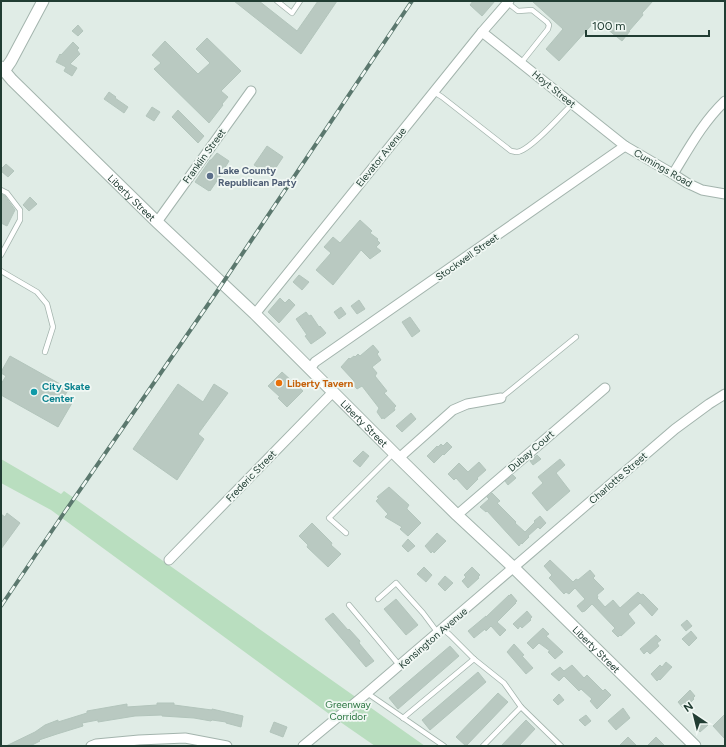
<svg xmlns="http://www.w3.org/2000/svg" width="726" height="747" viewBox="0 0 726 747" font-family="Figtree,sans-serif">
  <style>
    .green { fill: #b9debf }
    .building { fill: #b9c9c1; stroke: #b3c5bc }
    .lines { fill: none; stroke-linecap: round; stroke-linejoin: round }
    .service-casing { stroke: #a3b4ad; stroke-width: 6 }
    .minor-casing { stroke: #a3b4ad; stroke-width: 11 }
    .tertiary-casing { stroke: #a3b4ad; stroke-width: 13 }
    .service { stroke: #fff; stroke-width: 4.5 }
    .minor { stroke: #fff; stroke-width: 9 }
    .tertiary { stroke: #fff; stroke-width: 11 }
    .rail-casing { stroke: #5b786e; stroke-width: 4 }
    .rail { stroke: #f1f8f4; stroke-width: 2.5; stroke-dasharray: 8; stroke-linecap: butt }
    .service-dot { fill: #5c6f8a; stroke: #f1f8f4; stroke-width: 1.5 }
    .food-dot { fill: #e8710a; stroke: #f1f8f4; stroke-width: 1.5 }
    .culture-dot { fill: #0f9aa8; stroke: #f1f8f4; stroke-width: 1.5 }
    .labels { text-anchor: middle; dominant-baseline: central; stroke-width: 3.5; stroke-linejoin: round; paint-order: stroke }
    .street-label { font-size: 10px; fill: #213d33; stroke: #f1f8f4 }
    .service-label { font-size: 10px; font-weight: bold; fill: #4e5e75; stroke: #f1f8f4; text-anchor: start }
    .food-label { font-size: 10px; font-weight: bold; fill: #c56008; stroke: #f1f8f4; text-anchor: start }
    .culture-label { font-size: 10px; font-weight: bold; fill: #0d838f; stroke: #f1f8f4; text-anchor: start }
    .park-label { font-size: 10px; fill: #2a7540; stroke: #f1f8f4 }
  </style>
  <rect width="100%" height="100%" fill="#e0ece6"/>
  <path class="green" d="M1,459L61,494L64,491L425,746H375L336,719L51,510L1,483Z"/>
  <g class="building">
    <path d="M234,1H259L297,31L318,1H337L301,54Z"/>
    <path d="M473,1H495L482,16L470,5Z"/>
    <path d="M532,1H653L642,13L643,15L629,31H630L622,41L596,20L559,61L546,49L563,29Z"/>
    <path d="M78,25L83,31L78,36L72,31Z"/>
    <path d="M207,38L241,71L221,91L228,97L222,104L223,105L209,123L154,69L161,63L152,55L165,41L198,74L210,63L196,49Z"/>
    <path d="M73,42L79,48L77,50L80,54L70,64L77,68L72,76L64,71L66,67L56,62L60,54L61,55Z"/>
    <path d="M109,92L116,97L115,98L128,107L124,113L104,99Z"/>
    <path d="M152,107L160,112L154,121L146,116Z"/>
    <path d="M178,110L204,136L198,143L172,117Z"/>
    <path d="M267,146L283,157L271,175L254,165Z"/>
    <path d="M217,153L229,161L224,169H225L210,191L209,190V191L195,182L210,160H211Z"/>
    <path d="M6,164L14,171L8,177L1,171V169Z"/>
    <path d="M1,194L5,196L15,210L7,226L1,223Z"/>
    <path d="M30,197L37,204L29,211L23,205Z"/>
    <path d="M360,220L372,231L370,233L378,239L377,240L380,243L376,247L381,251L370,259L361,250L333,285L316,270L331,253L324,247L333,237L340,243Z"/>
    <path d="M299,275L309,282L302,290L293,282Z"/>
    <path d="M280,298L285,303L289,299L295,305L279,323L268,312Z"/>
    <path d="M359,300L365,309L357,314L351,306Z"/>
    <path d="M341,307L346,314L339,319L334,312Z"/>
    <path d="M306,312L309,316L311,315L319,327L320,326L326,333L324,335L311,344L305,336L307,335L296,319Z"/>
    <path d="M410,317L420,331L412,337L402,322Z"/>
    <path d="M373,345L379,352L377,354L381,360L372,367L377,373L375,376L387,391L384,393L396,406L394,408L395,410L384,419L383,417L382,419L377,412L379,408L362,386L357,389L351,382L354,381L341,367L349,358L350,359L354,356L355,357L358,354L360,356Z"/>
    <path d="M10,356L69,389L63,398L72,403L58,427L1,395V384L6,376L1,373V372Z"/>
    <path d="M282,372L303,391L287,407L278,398L280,397L268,386Z"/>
    <path d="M178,384L203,402L214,384L228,393L198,434L204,439L177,480L133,449Z"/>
    <path d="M411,413L416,419L402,432L396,426Z"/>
    <path d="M447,442L452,447L444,455L443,454L434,463L427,456L437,446L438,447L441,444L443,446Z"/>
    <path d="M363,451L369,456L360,467L353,461Z"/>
    <path d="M537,455L541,459L533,465L530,461Z"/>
    <path d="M560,459L565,465L556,473L570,491L547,511L532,493L543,483L538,477Z"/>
    <path d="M479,462L486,470L477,478L478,479L467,490L456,478L454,480L448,474L459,463L468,472Z"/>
    <path d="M513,475L516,478L508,485L505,481Z"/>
    <path d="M389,487L409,505L407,508V509L421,523L408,536L400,529L402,527L385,517L388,514L376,501L379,498L377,497Z"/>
    <path d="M492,493L500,501L497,503L516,522L515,523L525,532L535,522L534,521L540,516L546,523L540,529L538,527L528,536L529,537L522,544L521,543L519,546L487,511L486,512L480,507L489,499L487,497Z"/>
    <path d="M7,513L20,523L1,549V514L5,517Z"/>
    <path d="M312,523L332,543L331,545L341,554L328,567L307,547L308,545L299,536Z"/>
    <path d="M437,533L446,541L434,553L433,551L431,553L425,546Z"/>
    <path d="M408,539L415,546L408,552L402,546Z"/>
    <path d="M550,560L573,582L576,579L578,580L590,570L595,576L593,578L604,589L597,595L598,597L597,598L605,607L613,600L620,608L638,592L641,595L643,594L658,609L652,616L640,603L628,614L635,623L621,636L620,635L618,637L612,631L615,628L592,604L585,611L582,612L577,606L585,599L575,588L569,594L566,592L564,594L552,581L549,578L552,575L544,566Z"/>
    <path d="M424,567L432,575L426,582L417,574Z"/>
    <path d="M472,567L480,575L478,577L479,578L468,588L462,581L466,577L464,575Z"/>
    <path d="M445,576L453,583L445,591L438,584Z"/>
    <path d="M511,594L517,601L515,603H516L497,622L506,630L500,636L491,626L486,631L485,629L474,638L468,631L486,616V617L509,595V596Z"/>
    <path d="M396,599L418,625L406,635L384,609Z"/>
    <path d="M527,611L532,617L530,619L531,620L522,628L520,626L518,629L513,624Z"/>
    <path d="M333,613L348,630L349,629L360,641L359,643L374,661L366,667L325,619Z"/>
    <path d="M687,620L692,626L686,631L681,625Z"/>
    <path d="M543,628L549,634L546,636L563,652L555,659L548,652L550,651L539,643L533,649L527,643Z"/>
    <path d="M691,631L697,638L689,646L682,639Z"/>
    <path d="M656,635L661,640L657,643L659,646L650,654L647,651L644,654L640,649Z"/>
    <path d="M514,644L524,655L522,656L533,668L526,674L507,652Z"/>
    <path d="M450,646L459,656L398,709L389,698Z"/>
    <path d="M666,662L672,667L660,680L659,679L657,681L651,674L660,665L662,667Z"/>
    <path d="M572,665L584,678L587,675L603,691L605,689L611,695L597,709L590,701L592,699L581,689L579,691L564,676L559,681L551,674L560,667L564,671Z"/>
    <path d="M478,672L486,682L430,730L422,720Z"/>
    <path d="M690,690L695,696L693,698L694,699L686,707L685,706L683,708L678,702Z"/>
    <path d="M498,693L508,702L466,746L456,737Z"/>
    <path d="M559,694L564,700L558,705L553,700Z"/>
    <path d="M157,703H174V705L212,710V709L243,716L241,727L226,723V722L212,720L211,721L194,718L162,716V715L135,716L98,722V720L82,723L83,726L57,734L39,740L40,741L30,746H6L35,732L45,725L58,720V722L87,713V711L127,704V707L157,705Z"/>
    <path d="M623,708L630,718L616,730L608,721Z"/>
    <path d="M725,714V739L713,726Z"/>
    <path d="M586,715L591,721L585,726L579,720Z"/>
    <path d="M526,720L535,729L519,746H501Z"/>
    <path d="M703,720L708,725L700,732L695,727Z"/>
    <path d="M274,722L287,727L283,737L270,732Z"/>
    <path d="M628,737L637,746H619Z"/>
    <path d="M656,737L665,746H647Z"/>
  </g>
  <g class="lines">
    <g class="service-casing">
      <g id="service">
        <path d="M277,1L292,13L300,1"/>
        <path d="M508,3L518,11L532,10L547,22L549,25L548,29L521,63"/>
        <path d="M434,92L442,97L511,151C513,151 515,152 517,152C530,151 562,114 572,104"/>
        <path d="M1,190L7,193L20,210V220L1,255"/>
        <path d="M1,271L37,292L47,304L53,327L45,352"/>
        <path d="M501,398L576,337"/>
        <path d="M346,533L329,518L394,453"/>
        <path d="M378,599L396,583L423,613L438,633"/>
        <path d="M349,605L400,666"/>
        <path d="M443,629L450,635L474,659L504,683L521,707L561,746"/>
        <path d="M367,693L444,746"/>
        <path d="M403,718L474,659"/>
        <path d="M483,746L521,707"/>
      </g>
    </g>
    <g class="minor-casing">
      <g id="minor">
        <path d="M482,32L625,146L673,174L687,183L702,190L725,194"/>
        <path d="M673,174C689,148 703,122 725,101"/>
        <path d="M157,222L251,91"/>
        <path d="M255,314L482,32L509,1"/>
        <path d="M310,369L315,362L625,146"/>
        <path d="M399,458L453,410L467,404L501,398"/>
        <path d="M457,515L605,388"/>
        <path d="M169,560L333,392"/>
        <path d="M91,746L96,744L139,740L185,738L227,746"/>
        <path d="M303,746L367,693L675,429L709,404L725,394"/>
      </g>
    </g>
    <g class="tertiary-casing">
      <g id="tertiary">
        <path id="s1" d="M1,67L12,80L157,222L255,314L399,458L457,515L514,568L695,746"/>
        <path d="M4,71L11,61L43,1"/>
      </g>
    </g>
    <use href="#service" class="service"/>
    <use href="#minor" class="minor"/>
    <use href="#tertiary" class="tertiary"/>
    <g class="rail-casing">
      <path id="rail" d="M1,606L64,513L216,293L412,1"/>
    </g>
    <use href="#rail" class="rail"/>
  </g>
  <circle class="service-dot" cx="210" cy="176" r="4"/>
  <circle class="food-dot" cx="279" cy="383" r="4"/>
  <circle class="culture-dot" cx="34" cy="392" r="4"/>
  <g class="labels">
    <g class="street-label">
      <text transform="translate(554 89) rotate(39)">Hoyt Street</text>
      <text transform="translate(204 156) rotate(-54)">Franklin Street</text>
      <text transform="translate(381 157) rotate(-51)">Elevator Avenue</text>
      <text transform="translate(663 168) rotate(30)">Cumings Road</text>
      <text stroke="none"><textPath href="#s1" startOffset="185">Liberty Street</textPath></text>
      <text transform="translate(467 257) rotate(-35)">Stockwell Street</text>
      <text stroke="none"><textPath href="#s1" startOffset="509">Liberty Street</textPath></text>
      <text transform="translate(531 451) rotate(-41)">Dubay Court</text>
      <text transform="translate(251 476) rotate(-46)">Frederic Street</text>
      <text transform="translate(618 478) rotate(-41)">Charlotte Street</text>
      <text transform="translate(433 638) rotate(-41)">Kensington Avenue</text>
      <text stroke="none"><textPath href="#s1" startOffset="833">Liberty Street</textPath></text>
    </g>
    <g class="service-label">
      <text x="218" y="170">Lake County<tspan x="218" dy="12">Republican Party</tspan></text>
    </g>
    <g class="food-label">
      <text x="287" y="383">Liberty Tavern</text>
    </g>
    <g class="culture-label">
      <text x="42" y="386">City Skate<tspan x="42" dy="12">Center</tspan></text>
    </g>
    <g class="park-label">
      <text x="348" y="704">Greenway<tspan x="348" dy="12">Corridor</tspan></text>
    </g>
  </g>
  <rect width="726" height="747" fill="none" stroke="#213d33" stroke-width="4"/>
  <g transform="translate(694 715) rotate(325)" stroke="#f1f8f4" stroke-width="3" paint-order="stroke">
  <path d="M0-3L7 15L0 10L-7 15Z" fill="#213d33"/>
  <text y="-6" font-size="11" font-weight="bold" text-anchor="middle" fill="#213d33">N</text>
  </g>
  <path d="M586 30v6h123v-6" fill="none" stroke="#213d33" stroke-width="2"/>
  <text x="592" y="30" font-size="12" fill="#213d33" stroke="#f1f8f4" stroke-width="3" paint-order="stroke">100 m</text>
</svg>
